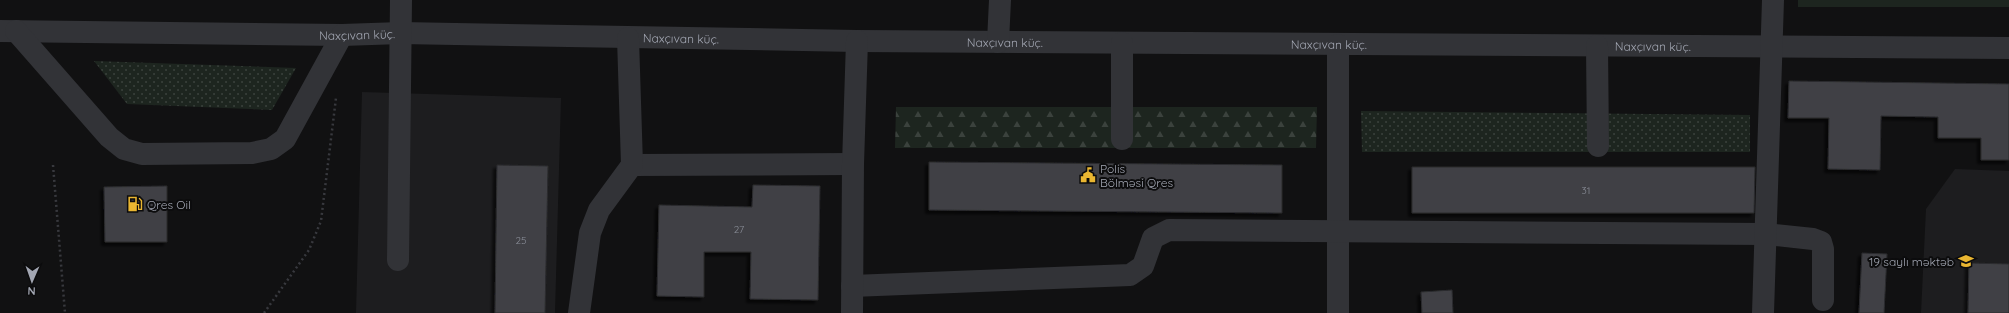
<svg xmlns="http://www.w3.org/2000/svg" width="2009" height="313" viewBox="0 0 2009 313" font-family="Quicksand,sans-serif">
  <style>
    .built { fill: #1d1d1f }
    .grass { fill: url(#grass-dots) }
    .forest { fill: url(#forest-firs) }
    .park { fill: #1d251f }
    .building { fill: #404145; stroke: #2b2b2e; filter: url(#shadow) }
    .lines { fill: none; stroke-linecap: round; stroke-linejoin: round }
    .path { stroke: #38393e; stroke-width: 2.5; stroke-dasharray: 2 3; stroke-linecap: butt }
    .minor { stroke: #323337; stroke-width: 22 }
    .labels { text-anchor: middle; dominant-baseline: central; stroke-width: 4; stroke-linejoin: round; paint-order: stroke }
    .number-label { font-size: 10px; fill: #8a8e98 }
    .street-label { font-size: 12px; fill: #a3a7b3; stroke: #0c0c0d }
    .poi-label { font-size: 12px; fill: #a3a7b3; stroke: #0c0c0d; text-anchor: start }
  </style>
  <defs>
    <pattern id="grass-dots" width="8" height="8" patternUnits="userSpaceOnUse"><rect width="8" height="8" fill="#1d251f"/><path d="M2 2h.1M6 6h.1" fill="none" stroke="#3b423d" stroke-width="1.8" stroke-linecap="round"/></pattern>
    <pattern id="forest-firs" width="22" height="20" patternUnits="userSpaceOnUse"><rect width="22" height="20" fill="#1d251f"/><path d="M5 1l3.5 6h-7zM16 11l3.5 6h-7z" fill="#3b423d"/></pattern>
    <filter id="shadow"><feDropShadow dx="-3.5" dy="3.5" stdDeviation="1" flood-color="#0009"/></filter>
  </defs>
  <rect width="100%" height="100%" fill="#111112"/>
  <g class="built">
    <path d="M362,92L561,98L555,313H356Z"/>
    <path d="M1955,169L2009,171V313H1921L1926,209Z"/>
  </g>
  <g class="grass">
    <path d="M94,61L296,68L272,110L127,104Z"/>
    <path d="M1361,111L1750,115V152H1362Z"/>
  </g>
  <path class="forest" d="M896,107H1317L1316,148H895Z"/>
  <rect class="park" x="1798" y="0" width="211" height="7"/>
  <g class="building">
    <path d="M1789,81L2009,84V160H1981V138H1938V117L1881,116L1880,170L1828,169L1829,118H1788Z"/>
    <path d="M929,162L1282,165V213L929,210Z"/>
    <path d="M497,165L548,166L545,313H495Z"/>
    <path d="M1412,167H1755L1754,213H1412Z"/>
    <path d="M753,185L820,186L818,300L750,299L751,252H704V297L657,296L659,205L752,207Z"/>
    <path d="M167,186V242H105L104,187Z"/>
    <path d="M1862,253L1887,254L1884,313H1859Z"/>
    <path d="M1969,263L2009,264V313H1968Z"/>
    <path d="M1452,290L1453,313H1422L1421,292Z"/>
  </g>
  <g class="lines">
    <g class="path">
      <path d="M53,165L65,313"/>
      <path d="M264,313L309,250L321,221L336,98"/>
    </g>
    <g class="minor">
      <path id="s1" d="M0,31L342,35L401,33L857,41L2009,48"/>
      <path d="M16,31L109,137L124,149L142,154L252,153L271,149L285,139L342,35"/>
      <path d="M998,42L1000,0"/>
      <path d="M1338,45V313"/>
      <path d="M1597,46L1598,146"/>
      <path d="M1122,139V43"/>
      <path d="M632,165L853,164"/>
      <path d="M398,260L401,0"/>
      <path d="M852,286L1130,275L1143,266L1153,238L1169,230L1766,234L1813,239L1821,242L1823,249V300"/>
      <path d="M579,313L590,233L599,210L632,165L628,38"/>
      <path d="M852,313L853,164L857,41"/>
      <path d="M1763,313L1773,0"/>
    </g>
  </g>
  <defs>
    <g id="civic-bare" transform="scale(1.2)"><path d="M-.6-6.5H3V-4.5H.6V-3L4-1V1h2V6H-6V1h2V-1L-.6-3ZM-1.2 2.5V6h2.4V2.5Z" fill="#eab631" stroke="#0c0c0d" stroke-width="2.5" paint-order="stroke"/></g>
    <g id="fuel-bare" transform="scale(1.2)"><path d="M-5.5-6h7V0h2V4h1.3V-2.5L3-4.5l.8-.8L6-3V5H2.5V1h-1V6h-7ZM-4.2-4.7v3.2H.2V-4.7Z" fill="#eab631" stroke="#0c0c0d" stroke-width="2.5" paint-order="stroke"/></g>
    <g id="school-bare" transform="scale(1.2)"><path d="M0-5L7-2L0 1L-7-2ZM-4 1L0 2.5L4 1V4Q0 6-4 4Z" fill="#eab631" stroke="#0c0c0d" stroke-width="2.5" paint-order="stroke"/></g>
  </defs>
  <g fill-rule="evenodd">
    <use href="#civic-bare" x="1088" y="175"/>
    <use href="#fuel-bare" x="135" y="204"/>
    <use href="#school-bare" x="1966" y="261"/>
  </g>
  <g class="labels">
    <g class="number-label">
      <text x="1586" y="190">31</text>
      <text x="739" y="229">27</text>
      <text x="521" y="240">25</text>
    </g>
    <g class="street-label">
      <text stroke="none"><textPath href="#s1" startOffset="357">Naxçıvan küç.</textPath></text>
      <text stroke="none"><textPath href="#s1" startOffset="681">Naxçıvan küç.</textPath></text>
      <text stroke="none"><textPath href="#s1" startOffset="1005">Naxçıvan küç.</textPath></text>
      <text stroke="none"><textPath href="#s1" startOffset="1329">Naxçıvan küç.</textPath></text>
      <text stroke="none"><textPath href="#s1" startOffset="1653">Naxçıvan küç.</textPath></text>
    </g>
    <g class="poi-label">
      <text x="1100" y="168">Polis<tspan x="1100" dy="14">Bölməsi Qres</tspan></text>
      <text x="147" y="204">Qres Oil</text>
      <text x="1954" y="261" text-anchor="end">19 saylı məktəb</text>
    </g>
  </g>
  <g transform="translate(32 281) rotate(182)" stroke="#0c0c0d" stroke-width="3" paint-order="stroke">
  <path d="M0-3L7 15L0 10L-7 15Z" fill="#a3a7b3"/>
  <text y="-6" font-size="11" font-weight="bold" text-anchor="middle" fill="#a3a7b3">N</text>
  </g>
</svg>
